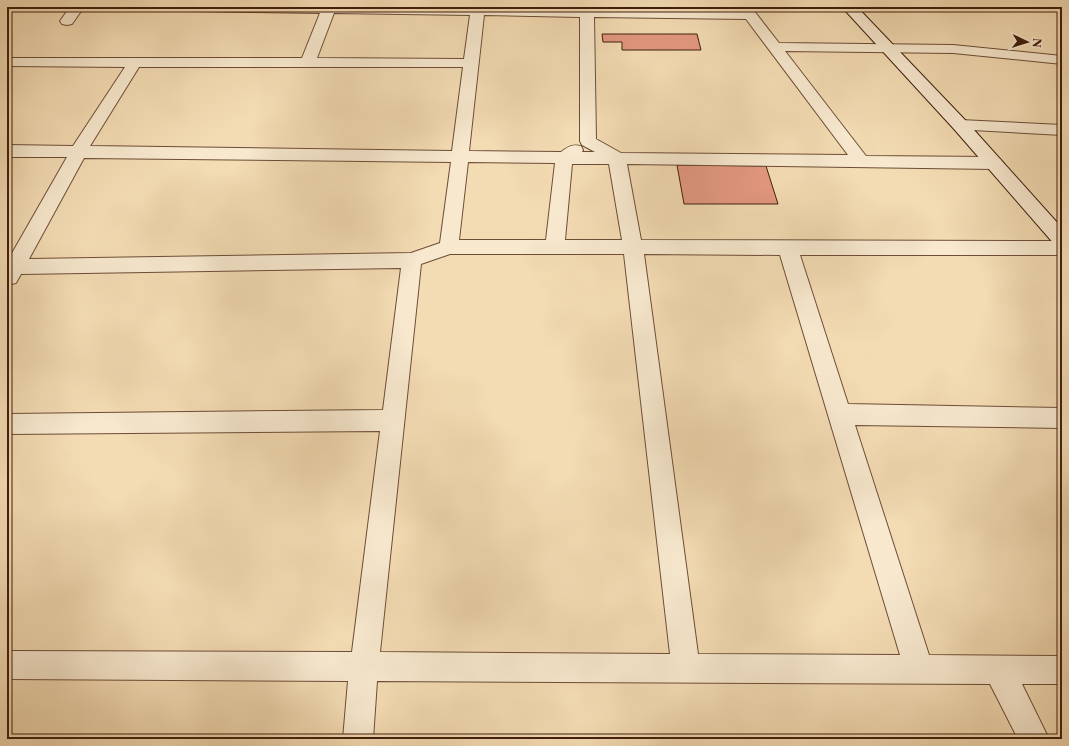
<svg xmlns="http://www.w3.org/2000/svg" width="1069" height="746" viewBox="0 0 1069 746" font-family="'Libre Caslon Text',serif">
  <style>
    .building { fill: #e29880; stroke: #401e0d }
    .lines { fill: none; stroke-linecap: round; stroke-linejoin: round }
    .street-casing { stroke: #6d4d36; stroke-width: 2 }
    .secondary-casing { stroke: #401e0d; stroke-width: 2 }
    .street { fill: #f7e8ce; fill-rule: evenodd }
    .secondary { fill: #f7e8ce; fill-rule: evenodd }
  </style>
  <rect width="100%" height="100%" fill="#f3dbb3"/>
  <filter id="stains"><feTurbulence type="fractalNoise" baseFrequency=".005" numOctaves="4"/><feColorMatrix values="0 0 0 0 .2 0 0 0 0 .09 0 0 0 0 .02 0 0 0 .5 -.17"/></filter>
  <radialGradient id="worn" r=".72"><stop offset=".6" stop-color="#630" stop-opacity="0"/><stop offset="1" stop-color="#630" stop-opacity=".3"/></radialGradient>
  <g class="building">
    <rect x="624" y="7" width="18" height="2"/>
    <rect x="651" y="7" width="18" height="3"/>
    <path d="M680,7H698V11L680,10Z"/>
    <path d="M602,34H697L701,50H622V42H603Z"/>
    <path d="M677,165L766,166L778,204H684Z"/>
  </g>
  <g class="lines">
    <g class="street-casing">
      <g id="street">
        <path d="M70,7H84L72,24L67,25L62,24L60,21Z"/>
        <path d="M183,7L580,8V7H594V9L740,11L737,7H751L779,43L953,45L1062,56V64L953,53L785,51L866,156L994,157L1000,159L1003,163L1000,167L994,169L627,164L641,240L1062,241V255H800L848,404L1062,408V428L855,425L929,655L1062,656V684H1022L1049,739H1018L990,684L377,681L373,739H343L348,681L7,679V651L352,652L380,431L7,434V414L383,410L401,268L21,274L16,283L7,285V262L67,157H7V145L73,146L125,67L7,66V58H302L320,13L190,11L185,10ZM334,13L470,15L464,59L317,58ZM484,15L580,17V141L582,145L595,152H582L583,150L581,146C572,144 568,147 561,152L469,151ZM594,17L746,19L848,155L621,153L596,139ZM139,67H463L452,151L90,146ZM84,158L451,162L440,243L411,253L29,259ZM468,162L555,163L546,240H459ZM572,164H609L622,240H565ZM450,254H624L670,654L380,652L421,264ZM644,254L780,255L900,655L698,654Z"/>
        <path d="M960,120L1062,125V135L954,129L952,125L954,121Z"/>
      </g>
    </g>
    <g class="secondary-casing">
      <path id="secondary" d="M842,7H857L966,121L1062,228V247L1055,245L954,129Z"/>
    </g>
    <use href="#street" class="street"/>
    <use href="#secondary" class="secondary"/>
  </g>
  <rect width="1069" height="746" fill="none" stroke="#f3dbb3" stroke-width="24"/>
  <rect x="8" y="8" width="1053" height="730" fill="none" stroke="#401e0d" stroke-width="2"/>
  <rect x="12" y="12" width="1045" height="722" fill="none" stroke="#401e0d"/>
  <g transform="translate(1027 42) rotate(94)" stroke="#f7e8ce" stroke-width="3" paint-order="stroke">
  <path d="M0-3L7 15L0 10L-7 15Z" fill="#401e0d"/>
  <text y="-6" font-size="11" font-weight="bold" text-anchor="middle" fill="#401e0d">N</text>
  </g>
  <rect width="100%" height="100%" filter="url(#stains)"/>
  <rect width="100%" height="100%" fill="url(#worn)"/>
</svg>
